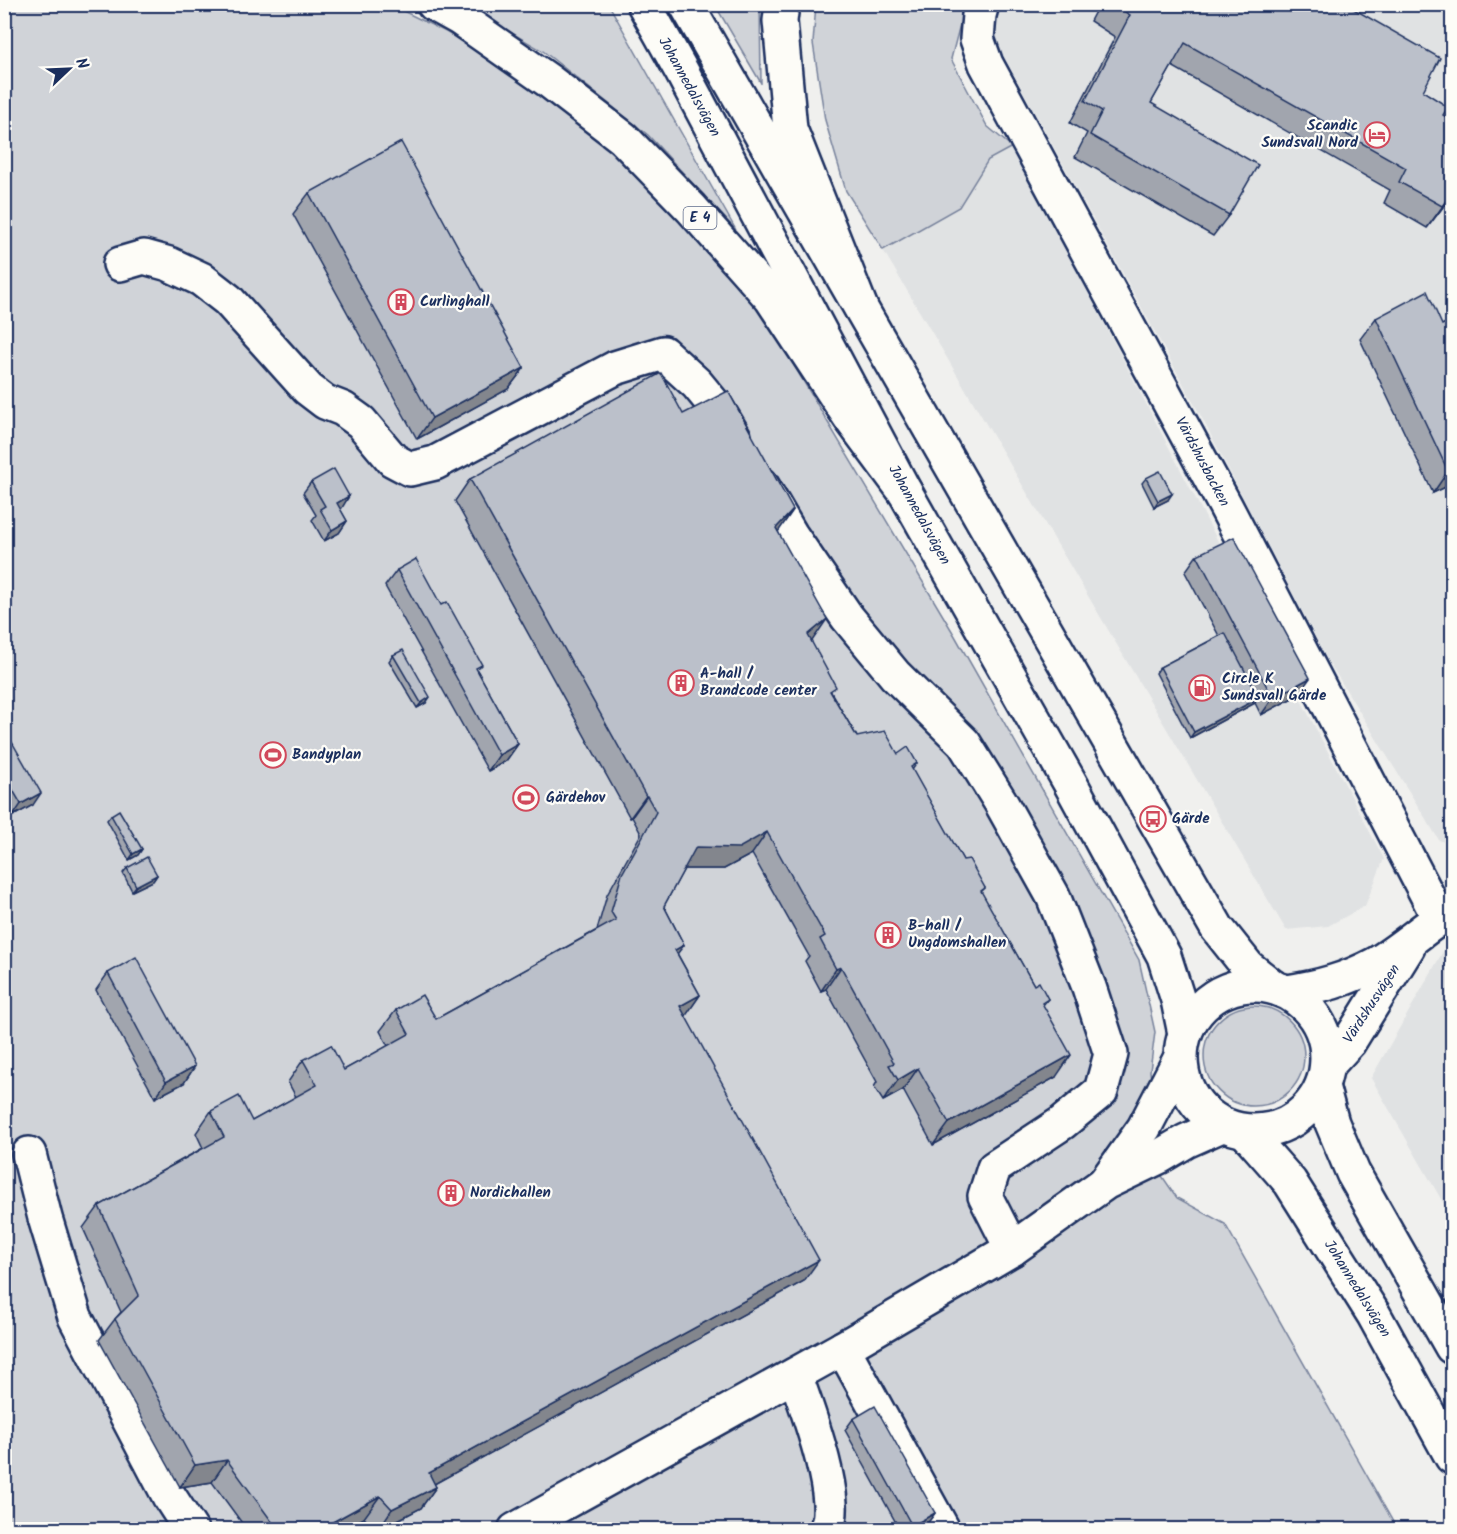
<svg xmlns="http://www.w3.org/2000/svg" width="1457" height="1534" viewBox="0 0 1457 1534" font-family="Kalam,sans-serif">
  <style>
    .built { fill: #e0e2e3 }
    .green { fill: #d0d3d8; stroke: #76819b; stroke-width: 1.5 }
    .lines { fill: none; stroke-linecap: round; stroke-linejoin: round }
    .minor-casing { stroke: #1b2f5e; stroke-width: 38 }
    .major-casing { stroke: #1b2f5e; stroke-width: 38 }
    .highway-casing { stroke: #1b2f5e; stroke-width: 38 }
    .minor { stroke: #fdfcf7; stroke-width: 33 }
    .major { stroke: #fdfcf7; stroke-width: 33 }
    .highway { stroke: #fdfcf7; stroke-width: 33 }
    .wall { fill: #a1a5ae; stroke: #1b2f5e; stroke-width: 1.5 }
    .shaded-wall { fill: #83868d; stroke: #1b2f5e; stroke-width: 1.5 }
    .building { fill: #bbc0ca; stroke: #1b2f5e; stroke-width: 1.5 }
    .labels { text-anchor: middle; dominant-baseline: central; stroke-width: 4.5; stroke-linejoin: round; paint-order: stroke }
    .shield { fill: #fdfcf7; stroke: #5f6c8c; stroke-width: 1.5 }
    .shield-label { font-size: 14px; font-weight: bold; fill: #1b2f5e }
    .street-label { font-size: 15px; fill: #1b2f5e; stroke: #fdfcf7 }
    .poi-label { font-size: 15px; font-weight: bold; fill: #1b2f5e; stroke: #fdfcf7; text-anchor: start }
  </style>
  <rect width="100%" height="100%" fill="#f0f0ee"/>
  <filter id="ink" filterUnits="userSpaceOnUse"><feTurbulence type="fractalNoise" baseFrequency=".0167" numOctaves="2"/><feDisplacementMap in="SourceGraphic" scale="12" xChannelSelector="R" yChannelSelector="G"/><feConvolveMatrix kernelMatrix="1 2 1 2 8 2 1 2 1" color-interpolation-filters="sRGB"/></filter>
  <g filter="url(#ink)">
    <g class="built">
      <path d="M976,5H1452V845L1439,840L1327,659L1203,420Z"/>
      <path d="M1012,147L1384,859L1365,906L1328,926L1286,930L883,250L959,207L988,160Z"/>
      <path d="M1452,939V1218L1371,1078L1449,941Z"/>
    </g>
    <g class="green">
      <path d="M5,5H391L446,32L519,77L611,149L684,217L761,310L955,636L1139,960L1155,1032L1150,1071L1162,1176L1177,1198L1225,1224L1397,1529L5,1530Z"/>
      <path d="M464,5H609L736,230L648,135L543,51Z"/>
      <path d="M715,5H760L761,84V83Z"/>
      <path d="M816,5H965L951,59L987,126L1012,147L988,160L959,207L883,250L846,191L825,120L813,43Z"/>
      <circle cx="1254" cy="1056" r="50"/>
    </g>
    <g class="lines">
      <g class="minor-casing">
        <g id="minor">
          <path d="M982,4L979,15L977,39L986,64L1226,507L1439,918"/>
          <path d="M120,264L144,257L169,264L201,279L228,300L308,389L325,402L343,409L361,422L393,460L410,469L435,463L615,368L663,353L697,384L716,407L734,437"/>
          <path d="M761,484L791,535L847,617L895,675L964,743L1000,801L1053,896L1089,987L1111,1054L1101,1091L1062,1123L994,1168L985,1196L1012,1249"/>
          <path d="M1287,992C1320,987 1346,980 1376,964C1403,948 1426,926 1452,910"/>
          <path d="M1327,1066L1349,1042L1408,947"/>
          <path d="M29,1154L45,1218L75,1317L169,1496L191,1530"/>
          <path d="M1106,1181L1144,1128L1180,1059"/>
          <path d="M843,1348L943,1530"/>
          <path d="M795,1375C805,1403 844,1506 825,1530"/>
          <path d="M515,1530L843,1348L1012,1249L1105,1183L1159,1157L1186,1141L1222,1125"/>
        </g>
      </g>
      <g class="major-casing">
        <g id="major">
          <path d="M644,4L682,72L905,492L1069,781L1164,956L1178,1000L1184,1029"/>
          <path d="M686,4L1217,928L1248,967L1273,987"/>
          <circle cx="1254" cy="1058" r="73"/>
          <path d="M1322,1086L1332,1123L1353,1173L1452,1347"/>
          <path d="M1246,1132L1290,1182L1374,1315L1452,1457"/>
        </g>
      </g>
      <g class="highway-casing">
        <g id="highway">
          <path d="M434,4L459,18L549,81L623,138L691,208L771,298L851,419L905,492"/>
          <path d="M782,4L780,21L790,129L861,308"/>
        </g>
      </g>
      <use href="#minor" class="minor"/>
      <use href="#major" class="major"/>
      <use href="#highway" class="highway"/>
    </g>
    <g class="wall">
      <path d="M1099,4H1345L1423,91L1443,115L1446,203L1427,228L1384,203L1390,190L1172,66L1151,103L1229,215L1213,236L1075,157L1087,133L1070,123L1115,37L1090,21Z"/>
      <path d="M309,193L524,368L508,389L417,439L293,214Z"/>
      <path d="M1376,318L1442,325L1452,320V484L1433,493L1360,339Z"/>
      <path d="M683,414L793,510L778,531L811,641L832,694L857,737L898,754L917,763L912,770L963,860L985,888L981,892L1034,985L1048,999L1043,1005L1056,1077L933,1145L903,1090L883,1101L874,1087L877,1082L826,989L821,991L805,961L809,956L752,854L724,869H684L664,906L684,945L677,953L700,995L685,1016L804,1281L434,1484L436,1487L421,1508L379,1530H376L364,1518L342,1530H247L212,1482L180,1487L99,1340L115,1319L121,1312L83,1228L99,1206L203,1148L196,1133L211,1111L252,1121L296,1097L288,1082L303,1060L344,1070L388,1046L380,1031L396,1010L436,1019L597,930L607,895L641,834L632,817L630,818L455,501L470,479Z"/>
      <path d="M1146,478L1168,500L1154,507L1142,483Z"/>
      <path d="M311,482L349,496L340,509L347,521L339,533L324,541L312,520L316,515L303,493Z"/>
      <path d="M1197,555L1298,695L1261,715L1255,703L1190,738L1156,673L1160,667L1219,636L1185,572Z"/>
      <path d="M397,570L478,672L518,744L506,761L488,771L385,586Z"/>
      <path d="M393,655L426,703L417,708L389,661Z"/>
      <path d="M4,728L33,805L13,816L4,801Z"/>
      <path d="M111,815L142,849L138,855L129,860L107,820Z"/>
      <path d="M127,868L157,875L153,881L132,891L123,873Z"/>
      <path d="M108,973L195,1066L184,1083L155,1098L96,990Z"/>
      <path d="M853,1419L935,1513L927,1524L917,1530H900L845,1430Z"/>
    </g>
    <g class="shaded-wall">
      <path d="M1452,193V201L1446,203L1427,228Z"/>
      <path d="M524,368L508,389L417,439L432,418Z"/>
      <path d="M1452,469V484L1433,493L1448,471Z"/>
      <path d="M1172,494L1168,500L1154,507L1158,501Z"/>
      <path d="M349,496L342,508L329,515L337,503Z"/>
      <path d="M793,510L778,532L776,528Z"/>
      <path d="M347,521L339,533L324,541L332,530Z"/>
      <path d="M11,615L4,624V618Z"/>
      <path d="M827,619L812,641L793,657L808,635Z"/>
      <path d="M1310,678L1298,695L1261,715L1273,698Z"/>
      <path d="M430,697L426,703L417,708L421,703Z"/>
      <path d="M1259,698L1255,703L1190,738L1194,732Z"/>
      <path d="M518,744L506,761L488,771L499,755Z"/>
      <path d="M41,793L33,805L13,816L21,804Z"/>
      <path d="M646,796H647L632,817L630,818Z"/>
      <path d="M767,832L752,854L724,869H681L696,847Z"/>
      <path d="M142,849L138,855L129,860L133,854Z"/>
      <path d="M157,875L153,881L132,891L136,886Z"/>
      <path d="M684,945L668,966L675,950Z"/>
      <path d="M841,967L826,989L821,991L836,969Z"/>
      <path d="M700,995L685,1017L680,1006Z"/>
      <path d="M1071,1055L1056,1077L933,1145L949,1123Z"/>
      <path d="M195,1066L184,1083L155,1098L166,1082Z"/>
      <path d="M918,1068L903,1090L883,1101L898,1080Z"/>
      <path d="M819,1260L804,1281L414,1495L429,1473Z"/>
      <path d="M227,1460L212,1482L180,1487L195,1465Z"/>
      <path d="M436,1487L421,1508L378,1530L392,1509Z"/>
      <path d="M380,1496L364,1518L342,1530H318Z"/>
      <path d="M935,1513L927,1524L917,1530H909L912,1526Z"/>
    </g>
    <g class="building">
      <path d="M1113,4H1345L1440,58L1423,91L1448,107L1443,115L1452,120V193L1442,206L1399,182L1406,168L1185,43L1151,103L1258,165L1229,215L1090,135L1102,111L1085,101L1130,15Z"/>
      <path d="M401,142L524,368L432,418L309,193Z"/>
      <path d="M1427,291L1442,325L1452,320V469L1448,471L1376,318Z"/>
      <path d="M661,373L683,414L728,391L793,510L776,528L827,619L808,635L836,687L830,691L857,737L885,731L898,754L908,747L917,763L911,767L963,860L969,859L985,888L981,891L1034,985L1039,982L1048,999L1042,1003L1071,1055L949,1123L918,1068L898,1080L889,1065L894,1063L841,967L836,969L820,939L825,936L767,832L739,848L696,847L664,906L684,945L675,950L700,995L680,1006L819,1260L429,1473L436,1487L392,1509L380,1496L318,1530H278L227,1460L195,1465L115,1319L139,1295L99,1206L224,1137L211,1111L239,1096L252,1121L317,1085L303,1060L331,1045L344,1070L409,1034L396,1010L422,995L436,1019L616,920L611,912L622,874L656,812L647,796H646L470,479Z"/>
      <path d="M334,469L349,496L337,503L347,521L332,530L320,509L325,506L311,482Z"/>
      <path d="M1160,471L1172,494L1158,501L1146,478Z"/>
      <path d="M1234,537L1310,678L1273,698L1197,555Z"/>
      <path d="M416,559L441,605L447,602L482,665L476,668L518,744L499,755L397,570Z"/>
      <path d="M4,603L11,615L4,618Z"/>
      <path d="M1225,633L1259,698L1194,732L1160,667Z"/>
      <path d="M403,650L430,697L421,703L393,655Z"/>
      <path d="M4,728L41,793L21,804L4,775Z"/>
      <path d="M119,810L142,849L133,854L111,815Z"/>
      <path d="M147,857L157,875L136,886L127,868Z"/>
      <path d="M136,957L195,1066L166,1082L108,973Z"/>
      <path d="M875,1406L935,1513L912,1526L853,1419Z"/>
    </g>
  </g>
  <defs>
    <g id="hotel-ring" transform="scale(1.35)"><circle r="9.5" fill="#fdfcf7" stroke="#d1495b" stroke-width="1.5"/><path d="M-6-4.5h1.5V1H6V5H4.5V3h-9V5H-6ZM-4 0a1.8 1.8 0 1 1 3.6 0ZM.5 0V-2.5h3Q6-2.5 6 0Z" fill="#d1495b"/></g>
    <g id="building-ring" transform="scale(1.35)"><circle r="9.5" fill="#fdfcf7" stroke="#d1495b" stroke-width="1.5"/><path d="M-4-6H4V6H1V3H-1V6H-4ZM-2.5-4.3h1.7v1.8h-1.7ZM.8-4.3h1.7v1.8H.8ZM-2.5-1h1.7V.8h-1.7ZM.8-1h1.7V.8H.8Z" fill="#d1495b"/></g>
    <g id="fuel-ring" transform="scale(1.35)"><circle r="9.5" fill="#fdfcf7" stroke="#d1495b" stroke-width="1.5"/><path d="M-5.5-6h7V0h2V4h1.3V-2.5L3-4.5l.8-.8L6-3V5H2.5V1h-1V6h-7ZM-4.2-4.7v3.2H.2V-4.7Z" fill="#d1495b"/></g>
    <g id="stadium-ring" transform="scale(1.35)"><circle r="9.5" fill="#fdfcf7" stroke="#d1495b" stroke-width="1.5"/><path d="M0-5a6.5 5 0 1 0 0 10a6.5 5 0 1 0 0-10ZM-3.5-1.8h7v3.6h-7Z" fill="#d1495b"/></g>
    <g id="bus-ring" transform="scale(1.35)"><circle r="9.5" fill="#fdfcf7" stroke="#d1495b" stroke-width="1.5"/><path d="M-5-6H5V4H4V6H2V4H-2V6H-4V4H-5ZM-3.5-4V0h7V-4ZM-3.5 1.2v1.5H-2V1.2ZM2 1.2v1.5H3.5V1.2Z" fill="#d1495b"/></g>
  </defs>
  <g fill-rule="evenodd">
    <use href="#hotel-ring" x="1377" y="135"/>
    <use href="#building-ring" x="401" y="302"/>
    <use href="#building-ring" x="681" y="683"/>
    <use href="#fuel-ring" x="1202" y="688"/>
    <use href="#stadium-ring" x="273" y="755"/>
    <use href="#stadium-ring" x="526" y="798"/>
    <use href="#bus-ring" x="1153" y="819"/>
    <use href="#building-ring" x="888" y="935"/>
    <use href="#building-ring" x="451" y="1193"/>
  </g>
  <g class="labels">
    <rect class="shield" x="683.5" y="207" width="33" height="22" rx="4.5"/>
    <g class="shield-label">
      <text x="700" y="218">E 4</text>
    </g>
    <g class="street-label">
      <text transform="translate(689 87) rotate(61)">Johannedalsvägen</text>
      <text transform="translate(1202 462) rotate(62)">Värdshusbacken</text>
      <text transform="translate(919 515) rotate(61)">Johannedalsvägen</text>
      <text transform="translate(1372 1004) rotate(-57)">Värdshusvägen</text>
      <text transform="translate(1357 1289) rotate(58)">Johannedalsvägen</text>
    </g>
    <g class="poi-label">
      <text x="1358" y="126" text-anchor="end">Scandic<tspan x="1358" dy="17">Sundsvall Nord</tspan></text>
      <text x="420" y="302">Curlinghall</text>
      <text x="700" y="674">A-hall /<tspan x="700" dy="17">Brandcode center</tspan></text>
      <text x="1222" y="679">Circle K<tspan x="1222" dy="17">Sundsvall Gärde</tspan></text>
      <text x="292" y="755">Bandyplan</text>
      <text x="546" y="798">Gärdehov</text>
      <text x="1172" y="819">Gärde</text>
      <text x="908" y="926">B-hall /<tspan x="908" dy="17">Ungdomshallen</tspan></text>
      <text x="470" y="1193">Nordichallen</text>
    </g>
  </g>
  <rect width="1457" height="1534" fill="none" stroke="#fdfcf7" stroke-width="24"/>
  <rect x="12" y="12" width="1433" height="1510" fill="none" stroke="#1b2f5e" stroke-width="2" filter="url(#ink)"/>
  <g transform="translate(69 69) rotate(67)" stroke="#fdfcf7" stroke-width="4.5" paint-order="stroke">
  <path d="M0-4.5L10 22L0 15L-10 22Z" fill="#1b2f5e"/>
  <text y="-9" font-size="16" font-weight="bold" text-anchor="middle" fill="#1b2f5e">N</text>
  </g>
</svg>
